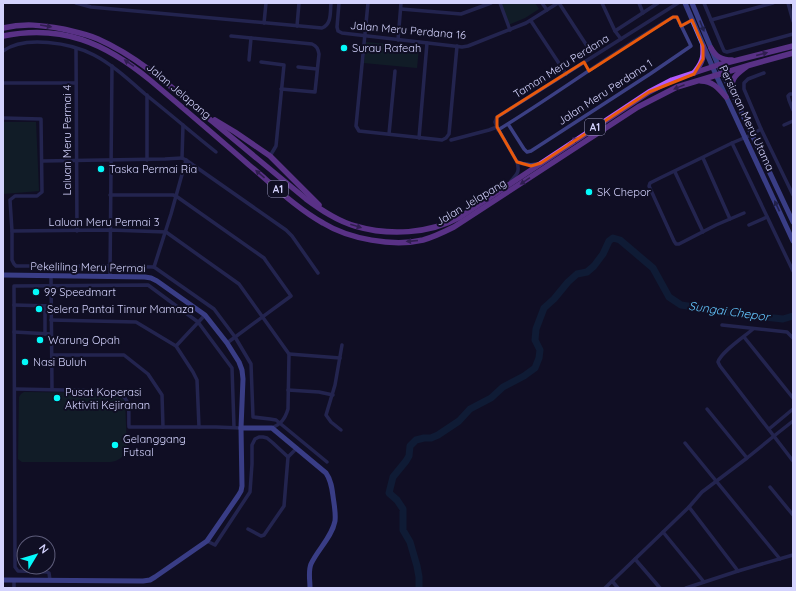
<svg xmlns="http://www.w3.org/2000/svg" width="796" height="591" viewBox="0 0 796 591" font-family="Quicksand,sans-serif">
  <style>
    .green { fill: #122e2b }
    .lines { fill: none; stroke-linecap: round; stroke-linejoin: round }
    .river { stroke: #0f2a49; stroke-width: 7 }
    .street { stroke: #3b3f83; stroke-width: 3.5 }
    .secondary { stroke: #6c76fd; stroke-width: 5 }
    .primary { stroke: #b15cfd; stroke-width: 5.5 }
    .oneway { fill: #583286 }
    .oneway2 { fill: #35387b }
    .marked { fill: none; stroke: #e8590c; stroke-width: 3; stroke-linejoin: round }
    .poi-dot { fill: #04f9fa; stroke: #100f24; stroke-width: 1.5 }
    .labels { text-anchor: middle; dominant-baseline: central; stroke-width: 4; stroke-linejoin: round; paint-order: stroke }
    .shield { fill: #100f24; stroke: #9998bd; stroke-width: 1 }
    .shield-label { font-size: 10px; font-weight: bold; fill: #d4d3fe }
    .street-label { font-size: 11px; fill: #d4d3fe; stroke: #100f24 }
    .poi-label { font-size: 11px; fill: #d4d3fe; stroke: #100f24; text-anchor: start }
    .water-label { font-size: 12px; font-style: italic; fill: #63c5fd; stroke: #100f24 }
  </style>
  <rect width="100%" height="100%" fill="#100f24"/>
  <g class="green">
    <path d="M500,3H535L539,9L525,18L508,25Z"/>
    <path d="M366,42L419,47L417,68L364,63Z"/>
    <path d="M3,122H36L39,191L3,194Z"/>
    <path d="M24,392L111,393L117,394L125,401L127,449C123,457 119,461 110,462H22L18,459L19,397L21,394Z"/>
  </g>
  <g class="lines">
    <path class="river" d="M419,588V577L417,566L410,542L403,530V509L397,500L389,493L393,477L406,461L409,456L410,446L416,440L424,438H431L438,435L459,421L470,409L491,398L503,387L524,376L535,368L539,358L540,350L535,340L536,329L544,308L554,299L568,282L577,274L587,272L594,266L603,254L609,241L613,238L620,240L653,268L669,297L681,305L747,315L783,319L793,316"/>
    <g class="street">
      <path d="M76,3L91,7L322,28C332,24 330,12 331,3"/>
      <path d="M339,3L337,27L338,31L342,33L462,47L468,46L526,23L558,3"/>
      <path d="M368,3L356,126L359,131L442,140L446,138L449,134L457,46"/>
      <path d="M500,3L510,30"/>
      <path d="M542,3L547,10"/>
      <path d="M559,3L589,49"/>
      <path d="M602,3L615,31L621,39"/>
      <path d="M639,3L643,13"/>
      <path d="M704,3L724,51L727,52L793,34"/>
      <path d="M788,3L793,21"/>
      <path d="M401,9L461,14L491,3"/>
      <path d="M711,20L773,3"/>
      <path d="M531,21L566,74"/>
      <path d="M264,23L266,3"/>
      <path d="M297,26L299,3"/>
      <path d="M681,26L692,20"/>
      <path d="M615,31L658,3"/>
      <path d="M231,36L312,44C317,46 318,49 319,54L315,92L281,89"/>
      <path d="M398,40L401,3"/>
      <path d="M76,49L77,231"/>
      <path d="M3,51C25,35 71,43 94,55C113,65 129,80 145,94C169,113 192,133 216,152"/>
      <path d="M249,60L251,38"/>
      <path d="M261,62L284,65L276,146L270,156"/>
      <path d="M298,67L317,69"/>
      <path d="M764,73L748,79L744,83V89L761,129L793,195"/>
      <path d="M3,83H76"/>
      <path d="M793,94H790L788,96L789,100L793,110"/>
      <path d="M147,95V160"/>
      <path d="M3,118L41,119L42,192L37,196H15L10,200L12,231V260L14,264L16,266H110L154,267L214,309L235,337L251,364L253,417L270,419L276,420L327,462"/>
      <path d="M183,125L182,158L186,160L286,230L292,236L318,273"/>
      <path d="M784,125L793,121"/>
      <path d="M498,130C557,94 613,52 673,17H677L691,46L650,74L531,151L527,152L524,149L508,124"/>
      <path d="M389,134L395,71"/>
      <path d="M419,138L427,43"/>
      <path d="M451,140L489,130L497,127"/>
      <path d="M732,143L793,271"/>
      <path d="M703,158L730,219"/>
      <path d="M42,161L165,159L182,158"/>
      <path d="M517,162C525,165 530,166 537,164"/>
      <path d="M675,172L703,232"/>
      <path d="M511,181C517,174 520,172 517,162L497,127L495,122L497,117L678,3"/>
      <path d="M110,195H173L176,196L264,258L266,261L291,296L227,343"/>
      <path d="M744,213L716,225L679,244H676L674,241L649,186L650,183L660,178L732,143L751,135L761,129"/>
      <path d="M749,225L767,217"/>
      <path d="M12,231L110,230L166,232L239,284L289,354L288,409C285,419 281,424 272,428"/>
      <path d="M154,267L171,214L186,160"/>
      <path d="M51,276L52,389"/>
      <path d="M110,277L112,66"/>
      <path d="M14,305L51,306"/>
      <path d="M45,306V334"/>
      <path d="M51,320L136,322L176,346L193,372L197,380L199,427"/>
      <path d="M722,325L787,332L793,338"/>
      <path d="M753,329C744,337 721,352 718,362L720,366L793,461"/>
      <path d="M14,332L51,334"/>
      <path d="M744,337L793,398"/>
      <path d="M176,346L205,315"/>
      <path d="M289,354L340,358"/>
      <path d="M52,355H124L148,374L162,395L163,427"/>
      <path d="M15,389L114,391C133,398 128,410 129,427H216L241,428"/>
      <path d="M288,390L319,392L333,395"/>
      <path d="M707,409L747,458"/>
      <path d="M769,429L793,409"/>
      <path d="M341,430L331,422L326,415L335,385L342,345"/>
      <path d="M685,443L780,559"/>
      <path d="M770,487L793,515"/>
      <path d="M689,507L738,571"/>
      <path d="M248,529L261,536L264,535L284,506L288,457L297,448"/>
      <path d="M663,532L704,582"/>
      <path d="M207,541L215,545L250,492L252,464V445L255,439L259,437H263L267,438L273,443L288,457"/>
      <path d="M635,559L660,588"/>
      <path d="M14,580V588"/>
      <path d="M50,580L49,573L47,572L18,571L15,567L14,286L148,285L198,322L232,368L234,427"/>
      <path d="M612,581L618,588"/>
      <path d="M605,588L689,507L702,492L747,458L774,436L793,421"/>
      <path d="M686,588L738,571L793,555"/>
    </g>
    <g class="secondary">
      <path d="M685,3L716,75L793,241"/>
      <path d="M692,3L718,65L731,90L793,222"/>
      <path d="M3,275L145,277L151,278L157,281L205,315L227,343L239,362L242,370L243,379L241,428L242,486L241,491L238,496L207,541L155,577L150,580L143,581L3,580"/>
      <path d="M241,428H272L326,473C331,480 332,488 333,496C334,504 336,513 335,521C332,537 318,549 311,564C308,571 310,580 310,588"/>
    </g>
    <g class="primary">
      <path d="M3,28C25,23 41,25 63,29C75,32 87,34 98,39C141,58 177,92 213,122C244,148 275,173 306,199C321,210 337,221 355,226C389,236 429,234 460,217L649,92L672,80L718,65L793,46"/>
      <path d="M3,36C62,24 105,43 150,80C183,108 216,136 249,165C272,184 296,208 323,223C349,239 393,247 423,240C434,237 444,232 454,227L638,107L677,87L750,65L793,53"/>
      <path d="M711,48C716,57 722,60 732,60"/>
      <path d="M694,73C702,63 704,58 703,46"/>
      <path d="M701,81C713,81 719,89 726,97"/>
      <path d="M731,90C732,77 736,75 746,67"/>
      <path d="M215,120L235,132L270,156L319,205"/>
    </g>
  </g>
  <defs><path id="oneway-solid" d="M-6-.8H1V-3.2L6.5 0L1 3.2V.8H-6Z"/></defs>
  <g class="oneway">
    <use href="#oneway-solid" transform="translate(46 26) rotate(9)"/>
    <use href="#oneway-solid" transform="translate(762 54) rotate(-15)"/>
    <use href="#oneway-solid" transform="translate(129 63) rotate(-146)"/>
    <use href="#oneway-solid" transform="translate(679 87) rotate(158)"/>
    <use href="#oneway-solid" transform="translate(573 141) rotate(-33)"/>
    <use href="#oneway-solid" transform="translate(260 174) rotate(-140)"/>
    <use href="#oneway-solid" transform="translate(525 181) rotate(146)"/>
    <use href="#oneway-solid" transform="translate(356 226) rotate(17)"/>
    <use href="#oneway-solid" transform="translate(412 241) rotate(175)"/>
  </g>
  <g class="oneway2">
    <use href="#oneway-solid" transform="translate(702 26) rotate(68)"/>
    <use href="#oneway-solid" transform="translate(777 206) rotate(-115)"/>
  </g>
  <path d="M0 0H796V591H0ZM673,17H677L681,26L692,20L703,46V59L694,74L649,92L541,163L531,166L517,162L497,127V117L584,62L589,71Z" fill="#100f24" fill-opacity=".55" fill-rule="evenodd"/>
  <path class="marked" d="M673,17H677L681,26L692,20L703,46V59L694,74L649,92L541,163L531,166L517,162L497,127V117L584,62L589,71Z"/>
  <g class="poi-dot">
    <circle cx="344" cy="48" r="4"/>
    <circle cx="101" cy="169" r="4"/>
    <circle cx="589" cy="192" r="4"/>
    <circle cx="36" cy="292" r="4"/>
    <circle cx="39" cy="309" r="4"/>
    <circle cx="40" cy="340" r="4"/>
    <circle cx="25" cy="362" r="4"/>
    <circle cx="57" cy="398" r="4"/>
    <circle cx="115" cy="445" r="4"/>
  </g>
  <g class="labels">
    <g class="shield">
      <rect x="585" y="119" width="20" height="16" rx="3"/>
      <rect x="268" y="181" width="20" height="16" rx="3"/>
    </g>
    <g class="shield-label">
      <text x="595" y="127">A1</text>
      <text x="278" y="189">A1</text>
    </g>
    <g class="street-label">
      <text transform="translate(408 30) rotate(5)">Jalan Meru Perdana 16</text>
      <text transform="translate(561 66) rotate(-32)">Taman Meru Perdana</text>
      <text transform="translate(179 91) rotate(40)">Jalan Jelapang</text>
      <text transform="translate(605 92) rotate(-33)">Jalan Meru Perdana 1</text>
      <text transform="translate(747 118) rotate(65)">Persiaran Meru Utama</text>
      <text transform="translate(67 140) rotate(-90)">Laluan Meru Permai 4</text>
      <text transform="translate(471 202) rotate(-31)">Jalan Jelapang</text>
      <text x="104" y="222">Laluan Meru Permai 3</text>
      <text transform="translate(88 267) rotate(1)">Pekeliling Meru Permai</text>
    </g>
    <g class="poi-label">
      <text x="352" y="48">Surau Rafeah</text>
      <text x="109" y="169">Taska Permai Ria</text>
      <text x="597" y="192">SK Chepor</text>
      <text x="44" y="292">99 Speedmart</text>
      <text x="47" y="309">Selera Pantai Timur Mamaza</text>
      <text x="48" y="340">Warung Opah</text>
      <text x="33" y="362">Nasi Buluh</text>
      <text x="65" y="392">Pusat Koperasi<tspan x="65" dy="13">Aktiviti Kejiranan</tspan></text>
      <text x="123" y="439">Gelanggang<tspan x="123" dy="13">Futsal</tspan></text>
    </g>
    <g class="water-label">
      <text transform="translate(729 311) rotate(8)">Sungai Chepor</text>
    </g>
  </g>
  <rect width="796" height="591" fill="none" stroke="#d4d3fe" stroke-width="8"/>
  <g transform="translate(36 555) rotate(52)"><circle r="19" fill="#100f24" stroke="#5e5d7b"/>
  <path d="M0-3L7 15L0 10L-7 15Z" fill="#04f9fa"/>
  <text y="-6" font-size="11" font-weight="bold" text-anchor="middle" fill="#d4d3fe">N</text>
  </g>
</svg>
